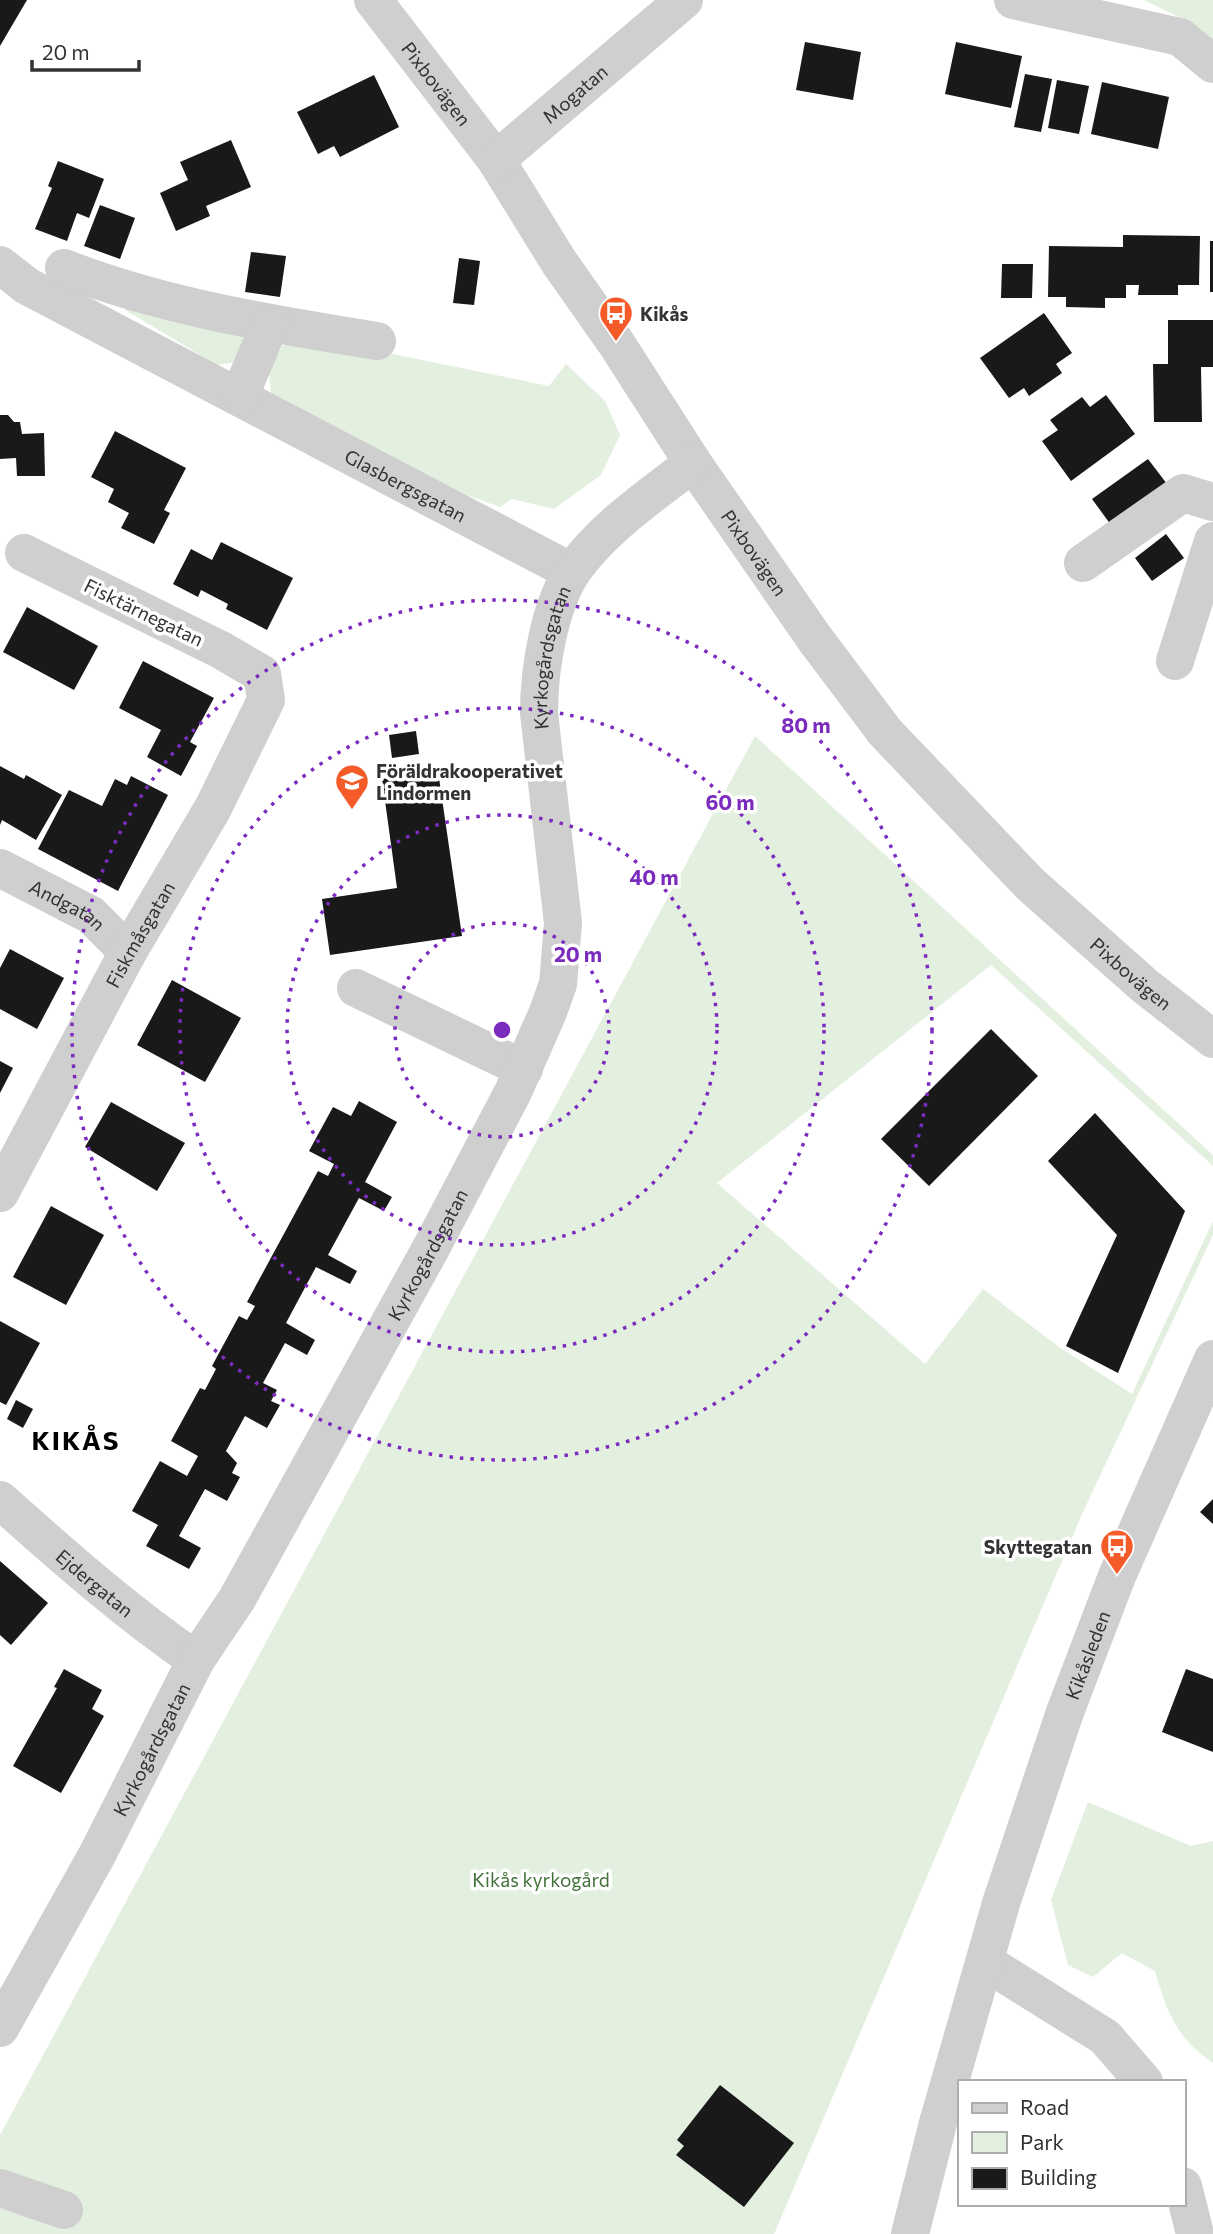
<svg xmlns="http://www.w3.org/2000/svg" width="1213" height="2234" viewBox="0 0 1213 2234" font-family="Commissioner,sans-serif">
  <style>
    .green { fill: #e3efdf }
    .building { fill: #191919 }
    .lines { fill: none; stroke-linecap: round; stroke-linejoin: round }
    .minor { stroke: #cfcfcf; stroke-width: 38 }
    .ring { fill: none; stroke: #7b2cbf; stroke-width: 3.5; stroke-dasharray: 3.5 7 }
    .labels { text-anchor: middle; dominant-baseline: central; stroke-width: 7; stroke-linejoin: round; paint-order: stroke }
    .street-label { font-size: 19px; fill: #323232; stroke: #fff }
    .poi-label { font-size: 19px; font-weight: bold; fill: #323232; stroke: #fff; text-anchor: start }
    .park-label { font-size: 19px; fill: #42723a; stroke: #fff }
    .district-label { font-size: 26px; font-weight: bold; letter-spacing: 2px; fill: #000; stroke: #fff }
    .centre { fill: #7b2cbf; stroke: #fff; stroke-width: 3.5 }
    .ring-label { font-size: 21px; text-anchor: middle; font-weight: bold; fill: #7b2cbf; stroke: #fff; stroke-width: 7; stroke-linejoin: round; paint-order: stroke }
  </style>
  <rect width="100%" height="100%" fill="#fff"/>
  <g class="green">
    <path d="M1144,0H1213V42L1187,21Z"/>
    <path d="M124,299L236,322L245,343L236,362L217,365L125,310Z"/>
    <path d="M310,337L549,386L566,364L605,401L620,435L601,475L554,509L512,499L500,507L461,493L271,393L269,372L282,346Z"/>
    <path d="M755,736L1213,1155V1166L991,965L717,1183L925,1364L983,1289L1059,1347L1132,1394L1213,1221V1235L1083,1512L774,2234H0V2135Z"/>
    <path d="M1088,1802L1191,1846L1213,1841V2063C1176,2038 1167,2012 1155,1971L1122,1953L1093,1977L1068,1965L1051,1900Z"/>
  </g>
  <g class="building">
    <path d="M0,0H27L0,46Z"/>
    <path d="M805,42L861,52L853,100L796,90Z"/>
    <path d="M956,42L1022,56L1011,108L945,94Z"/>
    <path d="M1025,74L1052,79L1041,132L1014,127Z"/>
    <path d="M374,75L399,127L340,157L334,146L318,154L297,112Z"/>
    <path d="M1057,80L1089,86L1079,134L1048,128Z"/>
    <path d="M1102,82L1169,97L1158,149L1091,134Z"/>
    <path d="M231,140L251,187L206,206L210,216L176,231L160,193L188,180L180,162Z"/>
    <path d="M58,161L104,179L89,218L77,213L67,241L35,229L52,188L48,186Z"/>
    <path d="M100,205L135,218L120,259L84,246Z"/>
    <path d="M1123,235L1200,236L1199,285H1178V295H1138L1139,285H1126V298H1105V308L1066,307V297H1048L1049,246L1123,247Z"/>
    <rect x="1210" y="241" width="3" height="51"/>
    <path d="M251,252L286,256L280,297L245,292Z"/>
    <path d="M459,258L480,261L474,305L453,303Z"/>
    <path d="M1002,264H1033L1032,298H1001Z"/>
    <path d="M1044,313L1072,353L1056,364L1062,373L1029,396L1024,388L1009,398L980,358Z"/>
    <path d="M1168,320H1213V367H1201L1202,422H1154L1153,364H1168Z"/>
    <path d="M1106,395L1135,434L1071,481L1042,441L1058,430L1050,420L1082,397L1090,407Z"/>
    <path d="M0,415H8L14,422H20L22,434L44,433L45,476H17L16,458L0,459Z"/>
    <path d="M115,431L186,468L164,510L170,513L154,544L121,528L129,513L108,502L114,489L91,477Z"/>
    <path d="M1148,459L1167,484L1111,525L1092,499Z"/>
    <path d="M1166,534L1184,558L1152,581L1135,558Z"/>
    <path d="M221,542L293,578L267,630L226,609L228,604L201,590L198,597L173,584L191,549L212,560Z"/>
    <path d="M27,607L98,646L74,690L3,652Z"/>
    <path d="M143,661L214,698L190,742L197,746L181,776L147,757L161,730L119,708Z"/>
    <path d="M416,731L419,754L392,758L389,735Z"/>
    <path d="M0,766L24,779L26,775L62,795L36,840L2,820L0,825Z"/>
    <path d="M438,771L462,936L330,955L322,899L397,888L382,779Z"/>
    <path d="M131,776L168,795L118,891L38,849L69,790L102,806L115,779L127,785Z"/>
    <path d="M10,949L64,978L37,1029L0,1009V968Z"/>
    <path d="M172,980L241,1018L205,1082L137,1045Z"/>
    <path d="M991,1029L1038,1076L929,1186L881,1139Z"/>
    <path d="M0,1061L13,1068L0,1093Z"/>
    <path d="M359,1101L397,1122L365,1182L392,1197L384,1211L359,1198L328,1255L357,1271L350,1284L316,1267L286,1323L315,1340L307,1355L285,1343L263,1383L277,1390L271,1401L280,1405L267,1428L245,1416L226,1451L237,1463L232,1473L240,1477L227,1501L205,1489L179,1536L201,1548L189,1569L146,1546L158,1525L132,1511L160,1461L187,1476L198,1456L171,1441L200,1388L205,1390L216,1369L212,1366L239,1316L247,1320L255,1306L247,1302L318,1171L328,1176L334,1164L309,1151L333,1107L351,1116Z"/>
    <path d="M111,1102L185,1143L157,1191L85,1147Z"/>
    <path d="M1095,1113L1185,1211L1118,1373L1066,1346L1117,1235L1048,1161Z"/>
    <path d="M51,1206L104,1235L66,1305L13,1277Z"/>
    <path d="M0,1321L40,1343L6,1405L0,1402Z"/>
    <path d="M16,1400L33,1409L23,1428L7,1419Z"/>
    <path d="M1213,1499V1524L1200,1512Z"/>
    <path d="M0,1561L48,1603L11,1645L0,1635Z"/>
    <path d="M64,1669L102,1690L92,1709L104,1716L61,1793L13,1766L57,1688L54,1687Z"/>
    <path d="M1186,1669L1213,1679V1752L1162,1732Z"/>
    <path d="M720,2085L794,2143L744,2207L676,2155L684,2146L677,2140Z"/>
  </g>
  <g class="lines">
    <g class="minor">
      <path id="s1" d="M373,0L496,160L559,262L616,343L693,463L815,639L885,732L1030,884L1145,986L1213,1039"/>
      <path d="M1013,0L1180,37L1213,64"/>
      <path id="s2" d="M496,160L684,0"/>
      <path id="s3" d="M0,265L27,286L572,572"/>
      <path d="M64,268C164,307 272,324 377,341"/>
      <path d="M240,395L270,324"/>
      <path d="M1083,563L1183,493L1213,502"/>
      <path d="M1175,661L1213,541"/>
      <path id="s4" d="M0,868L91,915L128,952"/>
      <path d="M356,988L524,1069"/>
      <path id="s5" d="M0,1193L128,952L213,808L266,700L262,674L221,650L24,553"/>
      <path id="s6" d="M0,1500C64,1557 126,1612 196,1660"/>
      <path d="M985,1962L1105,2037L1144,2082"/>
      <path id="s7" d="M0,2028L97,1855L196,1660L237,1599L431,1248L513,1092L548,1012L558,984L563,923L539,713C539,670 549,605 574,569C604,527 653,494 693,463"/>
      <path d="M1183,2186L1195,2234"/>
      <path d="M0,2188L64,2210"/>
      <path id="s8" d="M910,2234L938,2123L1002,1900L1065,1712L1117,1576L1213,1359"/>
    </g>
  </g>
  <g class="ring">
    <circle cx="502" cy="1030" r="107"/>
    <circle cx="502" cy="1030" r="215"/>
    <circle cx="502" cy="1030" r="322"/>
    <circle cx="502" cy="1030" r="430"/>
  </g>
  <defs>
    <g id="bus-pin" transform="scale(1.75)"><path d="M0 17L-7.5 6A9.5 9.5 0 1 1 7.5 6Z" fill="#f45b28" stroke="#fff"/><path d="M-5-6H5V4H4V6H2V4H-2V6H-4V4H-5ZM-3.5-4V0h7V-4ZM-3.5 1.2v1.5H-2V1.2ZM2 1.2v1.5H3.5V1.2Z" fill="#fff"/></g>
    <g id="school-pin" transform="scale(1.75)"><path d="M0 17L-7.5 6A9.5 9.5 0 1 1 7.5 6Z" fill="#f45b28" stroke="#fff"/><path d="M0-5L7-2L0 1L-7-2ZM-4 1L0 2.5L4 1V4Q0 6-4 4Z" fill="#fff"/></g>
  </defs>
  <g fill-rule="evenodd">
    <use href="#bus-pin" x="616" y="313"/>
    <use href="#school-pin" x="352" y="781"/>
    <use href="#bus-pin" x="1117" y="1546"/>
  </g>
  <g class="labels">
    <g class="street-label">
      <text stroke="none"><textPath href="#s1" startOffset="105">Pixbovägen</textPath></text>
      <text stroke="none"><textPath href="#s2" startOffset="103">Mogatan</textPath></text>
      <text stroke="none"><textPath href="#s3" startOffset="462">Glasbergsgatan</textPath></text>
      <text stroke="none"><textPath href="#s1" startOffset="672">Pixbovägen</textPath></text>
      <text transform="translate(144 612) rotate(26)">Fisktärnegatan</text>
      <text stroke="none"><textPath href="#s7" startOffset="1514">Kyrkogårdsgatan</textPath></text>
      <text stroke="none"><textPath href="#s4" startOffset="77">Andgatan</textPath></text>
      <text stroke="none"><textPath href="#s5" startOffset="294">Fiskmåsgatan</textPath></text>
      <text stroke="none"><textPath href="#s1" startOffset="1239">Pixbovägen</textPath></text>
      <text stroke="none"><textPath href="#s7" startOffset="884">Kyrkogårdsgatan</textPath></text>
      <text stroke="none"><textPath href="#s6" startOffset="126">Ejdergatan</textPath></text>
      <text stroke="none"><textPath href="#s8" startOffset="606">Kikåsleden</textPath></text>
      <text stroke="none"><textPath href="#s7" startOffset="317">Kyrkogårdsgatan</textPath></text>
    </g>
    <g class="poi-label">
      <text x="640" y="313">Kikås</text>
      <text x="376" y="770">Föräldrakooperativet<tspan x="376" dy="22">Lindormen</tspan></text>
      <text x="1092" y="1546" text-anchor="end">Skyttegatan</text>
    </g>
    <g class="park-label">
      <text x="541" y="1879">Kikås kyrkogård</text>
    </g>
    <g class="district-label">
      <text x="76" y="1439">KIKÅS</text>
    </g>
  </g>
  <circle cx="502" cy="1030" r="10" class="centre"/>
  <g class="ring-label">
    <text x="806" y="733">80 m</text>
    <text x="730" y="810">60 m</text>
    <text x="654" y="885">40 m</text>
    <text x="578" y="962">20 m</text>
  </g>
  <rect x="958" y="2080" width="228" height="126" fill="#ffffff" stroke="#adadad" stroke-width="2"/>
  <rect x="972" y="2103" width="35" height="10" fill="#cfcfcf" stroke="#adadad" stroke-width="2"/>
  <text x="1020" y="2115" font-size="21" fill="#323232">Road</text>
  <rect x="972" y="2132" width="35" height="21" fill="#e3efdf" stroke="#adadad" stroke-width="2"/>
  <text x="1020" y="2150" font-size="21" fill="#323232">Park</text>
  <rect x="972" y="2168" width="35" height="21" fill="#191919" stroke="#adadad" stroke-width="2"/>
  <text x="1020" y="2185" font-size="21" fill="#323232">Building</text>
  <path d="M32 60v10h107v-10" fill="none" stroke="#323232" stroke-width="3.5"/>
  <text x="42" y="60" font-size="21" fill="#323232" stroke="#ffffff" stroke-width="5" paint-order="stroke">20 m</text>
</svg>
